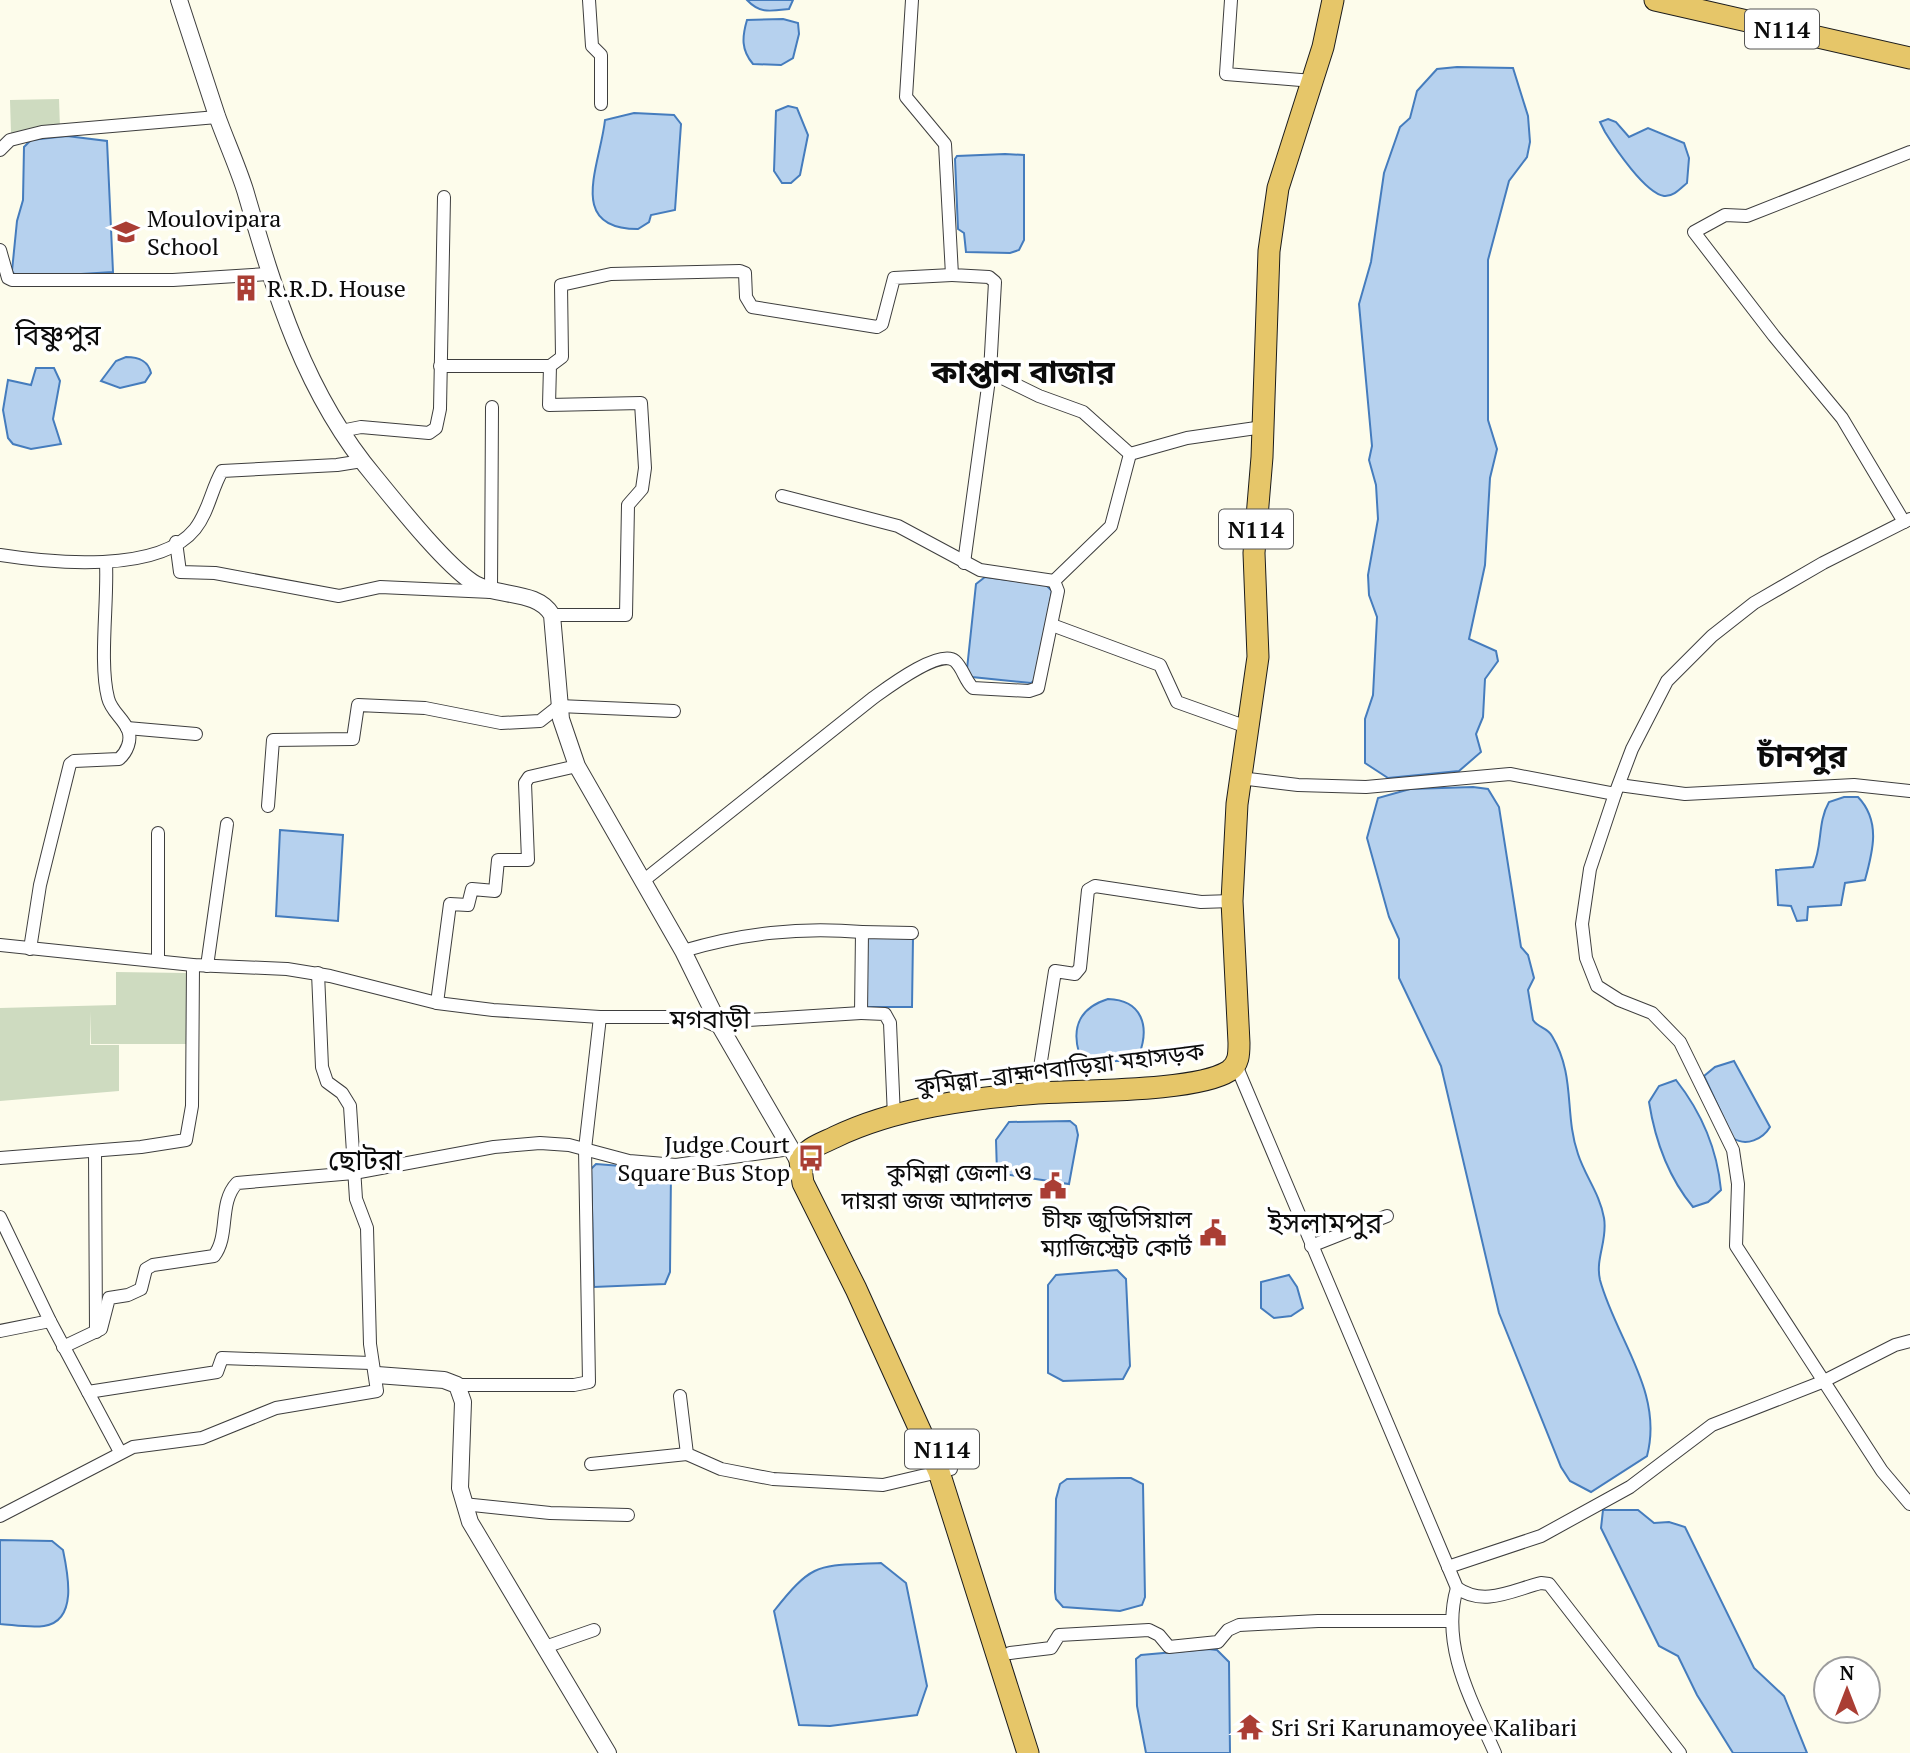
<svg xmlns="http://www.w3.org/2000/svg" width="1910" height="1753" viewBox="0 0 1910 1753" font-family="'PT Serif','Noto Sans Bengali',serif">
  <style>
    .cemetery { fill: #cedbc0 }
    .water { fill: #b6d1ee; stroke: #457cbd; stroke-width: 2 }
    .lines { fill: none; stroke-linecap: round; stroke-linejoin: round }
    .minor-casing { stroke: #3e3e3e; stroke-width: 14 }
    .tertiary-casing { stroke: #3e3e3e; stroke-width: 18 }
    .trunk-casing { stroke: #1c1c1c; stroke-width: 23 }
    .minor { stroke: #fff; stroke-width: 12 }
    .tertiary { stroke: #fff; stroke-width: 16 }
    .trunk { stroke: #e6c669; stroke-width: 21 }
    .labels { text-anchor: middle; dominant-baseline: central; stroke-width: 7; stroke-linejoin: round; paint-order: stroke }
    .shield { fill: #fff; stroke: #545454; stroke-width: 2 }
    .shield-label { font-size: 23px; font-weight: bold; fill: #0b0b0b }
    .poi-label { font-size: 24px; fill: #0b0b0b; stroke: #fff; text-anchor: start }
    .street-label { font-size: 24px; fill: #0b0b0b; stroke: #fff }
    .neighbourhood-label { font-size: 26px; fill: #0b0b0b; stroke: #fff }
    .quarter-label { font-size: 28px; fill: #0b0b0b; stroke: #fff }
    .district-label { font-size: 32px; font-weight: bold; fill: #0b0b0b; stroke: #fff }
  </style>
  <rect width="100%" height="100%" fill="#fdfceb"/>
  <g class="cemetery">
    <path d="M59,99L60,128L11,133L10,100Z"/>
    <path d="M116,972L187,973V1044H91L90,1011V1045H119V1091L0,1101V1008L116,1005Z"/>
  </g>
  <g class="water">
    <path d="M747,0H793L789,9C771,11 760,14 747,0Z"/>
    <path d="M783,19L798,23L799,34L793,58L781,65L753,64C741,50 742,37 747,20Z"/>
    <path d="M1457,67L1513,68L1528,116L1530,142L1527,157L1509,181L1488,260V420L1497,449L1490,478L1485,565L1469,639L1496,651L1498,661L1485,679L1483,717L1476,734L1481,752L1459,771L1388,778L1365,763V719L1373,695L1377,617L1369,595L1368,575L1378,519L1376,485L1369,460L1372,446L1359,304L1371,262L1384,173L1400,127L1410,118L1417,91L1437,69Z"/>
    <path d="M788,106L797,108L808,135L800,175L791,183H782L774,171L776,111Z"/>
    <path d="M634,113L674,115L681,124L675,210L651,215L649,222L638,229C566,229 600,166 605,120Z"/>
    <path d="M1608,119L1616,122L1629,137L1648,128L1684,143L1689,158L1687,183C1681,188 1673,197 1664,196C1645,193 1615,148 1605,132L1600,122Z"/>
    <path d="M67,136L107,141L113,272L17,278L12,271L17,221L23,200L24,147L31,140Z"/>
    <path d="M1005,154L1024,155V240L1019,250L1010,253L966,252L964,233L958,229L955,159L957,156Z"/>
    <path d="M126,357C138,357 148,360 151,373L145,382L120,388L101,381L116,361Z"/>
    <path d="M36,368H54L60,381L53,419L61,444L31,449L13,444L8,438L3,410L8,380L31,385Z"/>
    <path d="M985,577L1046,585L1052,591L1036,679L1031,683L972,677L967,669L976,584Z"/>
    <path d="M1473,787L1488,789L1499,807L1521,947L1528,955L1534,978L1528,990L1533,1020C1538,1028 1547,1027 1552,1036C1576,1076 1564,1114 1578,1154C1585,1176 1600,1194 1604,1218C1608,1240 1595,1258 1600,1280C1616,1339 1664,1392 1647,1456L1591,1492L1570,1481L1561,1467L1499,1313L1441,1066L1399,978V939L1389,917L1367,838L1378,798L1410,789Z"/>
    <path d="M1844,797H1858C1881,821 1873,851 1865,880L1845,883L1841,905L1808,907L1807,920L1797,921L1791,906L1778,905L1776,870L1813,867C1823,845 1817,823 1829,802Z"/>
    <path d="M280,830L343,835L338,921L276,916Z"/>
    <path d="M867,937L913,938L912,1007H866Z"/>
    <path d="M1108,999C1142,1000 1150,1026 1139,1055C1119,1064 1098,1063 1079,1053C1071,1025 1082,1007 1108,999Z"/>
    <path d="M1734,1061L1770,1127C1763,1139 1746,1147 1733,1138L1704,1076L1715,1067Z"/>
    <path d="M1676,1080C1702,1113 1717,1148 1721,1190L1708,1202L1693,1207C1669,1178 1655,1140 1649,1102L1659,1086Z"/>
    <path d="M1070,1121L1076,1126L1078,1135L1069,1184L997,1173L996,1140L1009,1122Z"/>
    <path d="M596,1164L671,1170L670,1272L665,1284L594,1287L591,1169Z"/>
    <path d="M1117,1270L1126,1279L1130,1366L1123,1379L1063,1381L1048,1373V1285L1056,1275Z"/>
    <path d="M1289,1275L1297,1287L1303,1308L1291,1316L1274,1318L1261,1308V1282Z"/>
    <path d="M1120,1478H1131L1143,1484L1145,1597L1142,1605L1120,1611L1063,1607L1056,1599L1055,1592L1056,1499L1060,1484L1067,1479Z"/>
    <path d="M1603,1510H1638L1654,1523L1669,1522L1685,1527L1754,1668L1784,1696L1807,1753H1733L1697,1695L1678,1656L1659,1646L1601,1528Z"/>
    <path d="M0,1540L52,1541L63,1550C68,1574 78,1621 44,1626C30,1628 14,1625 0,1624Z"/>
    <path d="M881,1563L906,1583L927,1686L917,1715L830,1726L799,1725L774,1611C814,1560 819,1566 881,1563Z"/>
    <path d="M1208,1649L1217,1650L1229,1662L1230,1753H1146L1137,1706L1136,1659L1141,1655Z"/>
  </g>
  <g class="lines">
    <g class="minor-casing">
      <g id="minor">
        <path d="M589,0L592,46L601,55V104"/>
        <path d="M912,0L906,97L945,144L952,275L989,277L995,282L990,372L1039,396L1083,412L1130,454L1187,438L1263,427"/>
        <path d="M1231,0L1226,74L1313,81"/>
        <path d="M0,150L10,140L42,132L217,117"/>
        <path d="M0,250L8,278L12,280H173L268,274"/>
        <path d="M440,366H550"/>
        <path d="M341,431L361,427L429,433L436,428L440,409L444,197"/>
        <path d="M782,496L898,526L980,570L1054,581"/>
        <path d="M1910,519L1823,563L1754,603L1712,636L1667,681L1632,749L1615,794L1590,869L1582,924L1586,958L1597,986L1619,1000L1652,1013L1680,1042L1733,1150L1738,1184L1736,1246L1882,1471L1910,1504"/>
        <path d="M1904,522L1842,418L1774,336L1694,232L1725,215L1747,216L1910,152"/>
        <path d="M176,542L180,572L215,573L339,596L380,587L491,592L492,407"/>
        <path d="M0,555C51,563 159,574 195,529C209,511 211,490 222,471L337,465L362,461"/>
        <path d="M964,563L990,372"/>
        <path d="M1054,581L1111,526L1130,454"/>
        <path d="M552,615H626L628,505L642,489L645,468L641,403L549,405L550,366L562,357L561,285L611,274L740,271L745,273L746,297L752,307L877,327L882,324L894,278L952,275"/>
        <path d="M1052,625L1160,665L1177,702L1250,728"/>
        <path d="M127,728L196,734"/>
        <path d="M1240,778L1298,785L1366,787L1510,774L1615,794"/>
        <path d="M1619,785L1685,794L1854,785L1910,791"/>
        <path d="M268,806L273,740L353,739L358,705L425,708L501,723L540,721L559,706L674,711"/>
        <path d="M158,833V961"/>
        <path d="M643,881L873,698C887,688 940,648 955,661C963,668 965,681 973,688L1029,691L1038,688L1058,591L1054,581"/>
        <path d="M0,945L193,965L287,969L330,976L437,1003L493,1010L600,1017H696L721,1028"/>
        <path d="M30,949L40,885L70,764L74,761L119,759C127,752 132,740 128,730C123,718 111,711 108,698C99,663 108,602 106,563"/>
        <path d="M683,951C743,933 799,927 862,932"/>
        <path d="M207,966L227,824"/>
        <path d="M437,1003L450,904L468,905L472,889L495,891L498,860H528L525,783L529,777L577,766"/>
        <path d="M718,1022L861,1013"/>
        <path d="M1236,1065L1457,1588C1484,1607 1513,1590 1541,1583L1549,1584L1680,1753"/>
        <path d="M1036,1093L1055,971L1075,974L1080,968L1088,890L1095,886L1201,902L1232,901"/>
        <path d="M894,1117L890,1023L885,1014L861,1013L862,932L912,933"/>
        <path d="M95,1151L96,1332"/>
        <path d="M0,1158L141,1147L186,1140L192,1106L193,965"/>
        <path d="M0,1217L50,1321L120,1452"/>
        <path d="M1311,1246L1387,1216"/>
        <path d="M0,1331L50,1321"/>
        <path d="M63,1347L101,1329L109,1298L128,1295L141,1289L146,1269L153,1265L214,1256C230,1235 218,1203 237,1183L354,1173L494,1147L540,1143L569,1145L629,1161L676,1165L790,1149"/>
        <path d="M457,1385H574L589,1382L585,1149L600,1017"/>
        <path d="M88,1392L217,1372L222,1358L371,1363"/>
        <path d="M680,1396L687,1454L721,1469L773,1479L883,1485L951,1469"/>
        <path d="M591,1464L687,1454"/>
        <path d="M463,1504L550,1513L628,1515"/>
        <path d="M0,1516L133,1447L202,1438L276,1408L377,1391L370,1344L367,1228L356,1199L350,1106L342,1093L327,1082L322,1067L318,973"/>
        <path d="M1448,1567L1541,1536L1630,1487L1712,1425L1822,1382L1895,1345L1910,1341"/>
        <path d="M1457,1588C1440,1646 1472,1701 1495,1753"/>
        <path d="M545,1647L594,1630"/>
        <path d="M1010,1653L1051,1648L1059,1635L1149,1630L1159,1635L1169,1647L1218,1642L1228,1630L1239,1625L1318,1621H1449"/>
      </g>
    </g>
    <g class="tertiary-casing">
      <g id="tertiary">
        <path d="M179,0C192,39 204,77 217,116C226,141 237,165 245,190C275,293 304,393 375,477C398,505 443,562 472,582C496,598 537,589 552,615L561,719L577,766L683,951L721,1028L800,1164"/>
        <path d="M377,1375L444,1380L457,1385L463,1402L460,1488L470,1522L608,1753"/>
      </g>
    </g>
    <g class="trunk-casing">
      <g id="trunk">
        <path d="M1655,0L1910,58"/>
        <path d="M1028,1753L939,1472L856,1289L803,1183L800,1161C806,1148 823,1143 835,1137C895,1108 971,1098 1038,1093C1081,1090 1196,1092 1229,1071C1239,1064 1239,1054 1239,1043L1232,901L1237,804L1258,657L1254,553L1262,457L1269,251L1278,188L1323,47L1333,0"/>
      </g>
    </g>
    <use href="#minor" class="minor"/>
    <use href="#tertiary" class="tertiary"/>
    <use href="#trunk" class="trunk"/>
  </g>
  <defs>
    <g id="school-bare" transform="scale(2.1)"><path d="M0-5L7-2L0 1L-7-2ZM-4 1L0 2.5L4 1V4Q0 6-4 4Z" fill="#aa3e34" stroke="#fff" stroke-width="2.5" paint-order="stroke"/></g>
    <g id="building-bare" transform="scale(2.1)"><path d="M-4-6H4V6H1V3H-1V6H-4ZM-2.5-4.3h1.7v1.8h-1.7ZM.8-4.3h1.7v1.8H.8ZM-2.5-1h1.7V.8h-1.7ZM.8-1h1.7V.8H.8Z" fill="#aa3e34" stroke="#fff" stroke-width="2.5" paint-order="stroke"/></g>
    <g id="bus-bare" transform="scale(2.1)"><path d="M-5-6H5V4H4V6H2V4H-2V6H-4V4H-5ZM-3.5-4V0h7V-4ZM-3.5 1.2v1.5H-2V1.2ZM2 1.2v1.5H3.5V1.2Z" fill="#aa3e34" stroke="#fff" stroke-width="2.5" paint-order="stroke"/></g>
    <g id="civic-bare" transform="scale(2.1)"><path d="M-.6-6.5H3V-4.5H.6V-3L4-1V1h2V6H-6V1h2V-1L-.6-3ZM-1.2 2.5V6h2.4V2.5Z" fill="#aa3e34" stroke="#fff" stroke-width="2.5" paint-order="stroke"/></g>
    <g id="temple-bare" transform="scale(2.1)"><path d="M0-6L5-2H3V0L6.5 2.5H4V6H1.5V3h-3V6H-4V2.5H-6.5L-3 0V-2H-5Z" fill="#aa3e34" stroke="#fff" stroke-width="2.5" paint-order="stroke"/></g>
  </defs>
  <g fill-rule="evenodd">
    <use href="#school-bare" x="126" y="232"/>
    <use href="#building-bare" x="246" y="288"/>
    <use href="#bus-bare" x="811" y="1158"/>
    <use href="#civic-bare" x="1053" y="1186"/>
    <use href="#civic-bare" x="1213" y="1233"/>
    <use href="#temple-bare" x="1250" y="1727"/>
  </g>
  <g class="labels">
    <g class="shield">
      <rect x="1745" y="9.5" width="74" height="39" rx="5"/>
      <rect x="1219" y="509.5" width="74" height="39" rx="5"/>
      <rect x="905" y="1429.5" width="74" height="39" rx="5"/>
    </g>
    <g class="shield-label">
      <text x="1782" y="29">N114</text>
      <text x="1256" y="529">N114</text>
      <text x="942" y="1449">N114</text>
    </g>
    <g class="poi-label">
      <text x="147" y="218">Moulovipara<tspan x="147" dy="28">School</tspan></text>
      <text x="267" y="288">R.R.D. House</text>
      <text x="790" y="1144" text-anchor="end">Judge Court<tspan x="790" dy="28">Square Bus Stop</tspan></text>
      <text x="1032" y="1172" text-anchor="end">কুমিল্লা জেলা ও<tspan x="1032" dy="28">দায়রা জজ আদালত</tspan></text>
      <text x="1192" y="1219" text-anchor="end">চীফ জুডিসিয়াল<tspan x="1192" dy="28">ম্যাজিস্ট্রেট কোর্ট</tspan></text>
      <text x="1271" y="1727">Sri Sri Karunamoyee Kalibari</text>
    </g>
    <g class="street-label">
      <text transform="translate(1060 1068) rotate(-7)">কুমিল্লা–ব্রাহ্মণবাড়িয়া মহাসড়ক</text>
    </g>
    <g class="neighbourhood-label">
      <text x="710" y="1018">মগবাড়ী</text>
    </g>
    <g class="quarter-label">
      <text x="58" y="334">বিষ্ণুপুর</text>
      <text x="365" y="1159">ছোটরা</text>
      <text x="1325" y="1222">ইসলামপুর</text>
    </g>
    <g class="district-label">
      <text x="1023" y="371">কাপ্তান বাজার</text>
      <text x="1802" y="755">চাঁনপুর</text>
    </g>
  </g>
  <g transform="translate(1847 1690)"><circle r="33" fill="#ffffff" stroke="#9d9d9d" stroke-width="2"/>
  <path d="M0-5L12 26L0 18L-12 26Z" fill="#aa3e34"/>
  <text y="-10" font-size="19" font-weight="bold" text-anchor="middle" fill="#0b0b0b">N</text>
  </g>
</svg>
